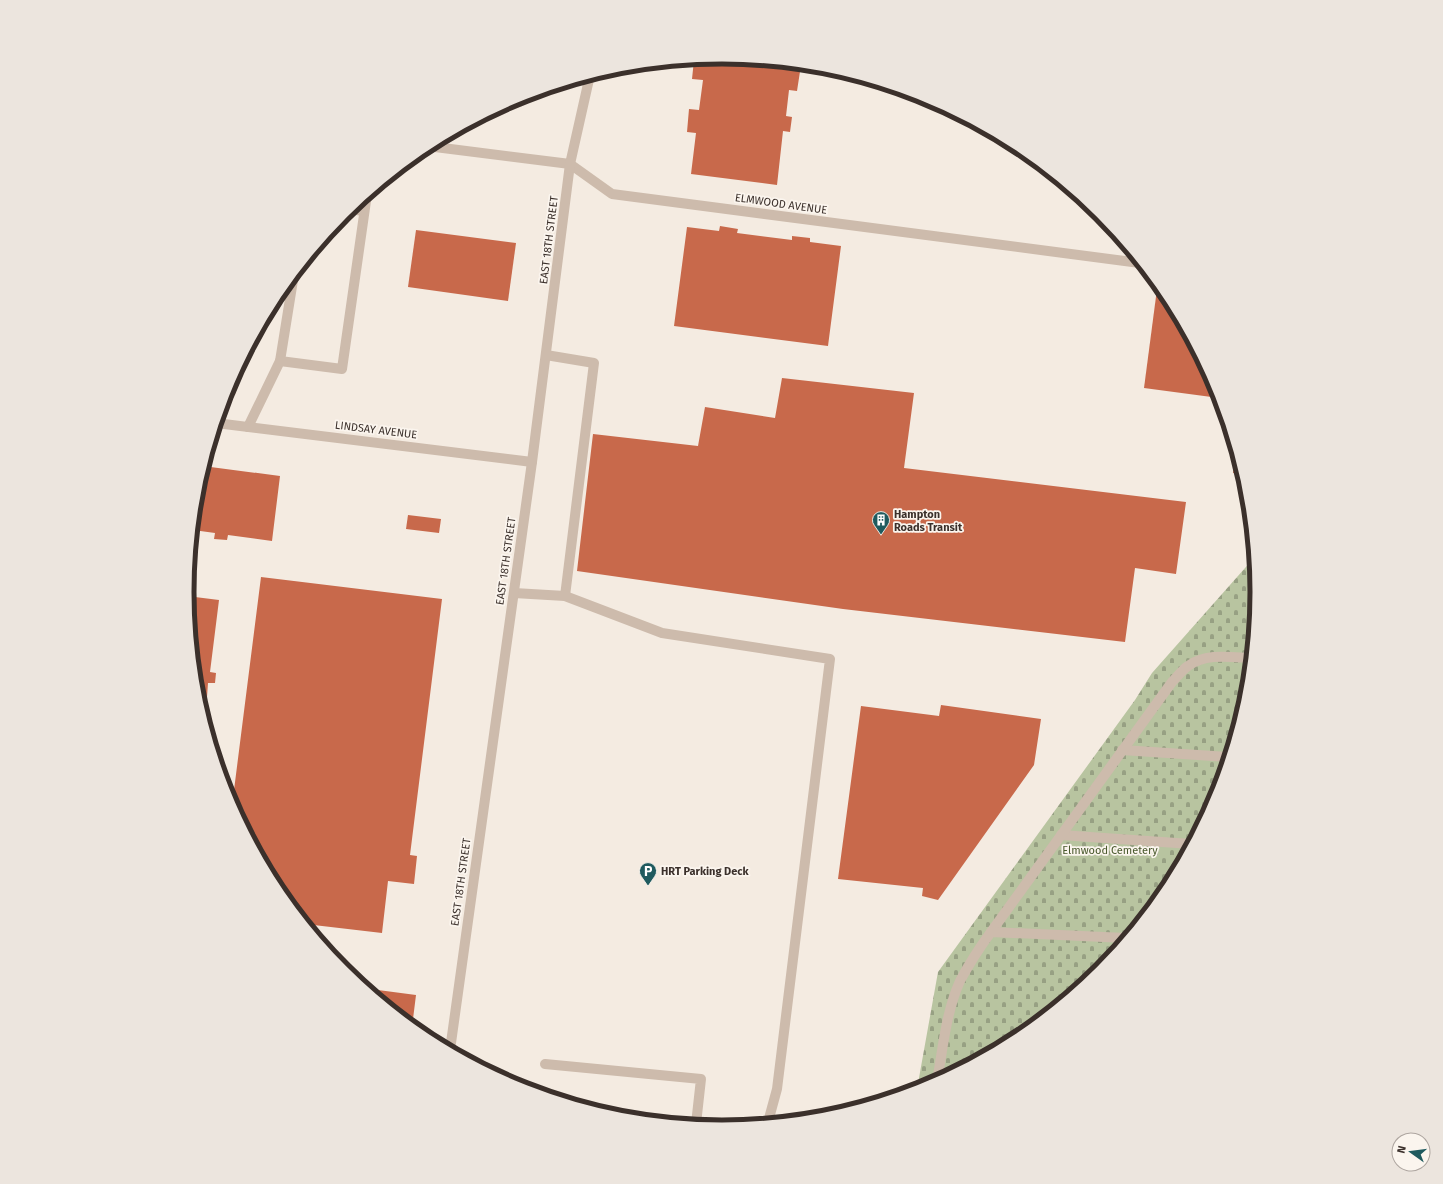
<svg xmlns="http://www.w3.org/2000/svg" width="1443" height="1184" viewBox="0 0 1443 1184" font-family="'Fira Sans',sans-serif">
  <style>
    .cemetery { fill: url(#cemetery-stones) }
    .building { fill: #c8694b }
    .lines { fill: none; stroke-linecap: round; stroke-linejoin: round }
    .service { stroke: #cdbbac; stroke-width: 10 }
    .minor { stroke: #cdbbac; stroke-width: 10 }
    .tertiary { stroke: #cdbbac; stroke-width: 10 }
    .labels { text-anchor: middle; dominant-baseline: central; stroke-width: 3.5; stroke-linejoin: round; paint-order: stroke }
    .street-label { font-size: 11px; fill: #3b302b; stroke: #fbf5ee }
    .poi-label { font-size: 11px; font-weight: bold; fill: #3b302b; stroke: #fbf5ee; text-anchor: start }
    .park-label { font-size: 11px; fill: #4a5a2e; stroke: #fbf5ee }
    .rim { fill: none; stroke: #3b302b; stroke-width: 5 }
  </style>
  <defs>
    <pattern id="cemetery-stones" width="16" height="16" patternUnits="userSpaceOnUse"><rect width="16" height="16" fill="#b8c4a0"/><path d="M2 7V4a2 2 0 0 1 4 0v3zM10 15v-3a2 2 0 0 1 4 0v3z" fill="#97a083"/></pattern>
  </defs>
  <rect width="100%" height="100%" fill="#f4ebe1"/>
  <path class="cemetery" d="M1253,559L1256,592L1246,697L1216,797L1166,889L1100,970L1019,1037L926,1086L917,1089L938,972L1135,700L1152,673Z"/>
  <g class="building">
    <path d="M722,57L801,65L797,91L789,90L786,116L792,117L790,132L783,131L777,185L691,174L696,133L687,132L689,109L699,110L703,80L692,79L694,60Z"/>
    <path d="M720,226L738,229L737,233L792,240V236L810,238V242L841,246L828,346L674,326L687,227L719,231Z"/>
    <path d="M416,230L516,243L508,301L408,287Z"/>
    <path d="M1157,289L1162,290L1166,295L1216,387L1219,398L1144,388Z"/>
    <path d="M238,367L235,395L225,393L227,387Z"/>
    <path d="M782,378L914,393L904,468L1186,502L1176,574L1135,568L1125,642L843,609L577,571L593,434L698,446L705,407L775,418Z"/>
    <path d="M1236,453L1242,474L1233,473Z"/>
    <path d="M203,466L280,476L272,541L228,535L227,540L214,539L215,533L193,530L197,487Z"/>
    <path d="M408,515L441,519L439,533L406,529Z"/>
    <path d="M261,577L442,599L410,855L417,856L414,884L388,881L382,933L305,924L277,889L232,806Z"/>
    <path d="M187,596L219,600L210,672L216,673L215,683H208L207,697L197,696Z"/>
    <path d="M941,705L1041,719L1034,765L938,900L922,896L923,888L838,879L861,706L939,716Z"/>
    <path d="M378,990L416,995L412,1027L377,998Z"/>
  </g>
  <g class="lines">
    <g class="service">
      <path d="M349,209L364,211"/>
      <path d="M546,355L594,363L565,596"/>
      <path d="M280,361L294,274"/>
      <path d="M248,427L280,361L342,369L367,194"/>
      <path d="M514,593L565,596L662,633L830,659L777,1089L768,1122"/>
      <path d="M1122,750L1228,757"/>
      <path d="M1061,835L1191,844"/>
      <path d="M991,932L1172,682C1177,677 1182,670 1188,666C1206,653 1229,657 1250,658"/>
      <path d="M545,1064L701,1079L696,1124"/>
      <path d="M937,1081C943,1048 946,1012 960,981C969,964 980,947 991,932L1126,938"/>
    </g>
    <g class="minor">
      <path d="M427,146L570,164L612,194L1140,263"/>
      <path d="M216,423L532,462"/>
    </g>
    <path class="tertiary" d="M450,1050L532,462L570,164L590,75"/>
  </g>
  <defs>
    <g id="building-pin" transform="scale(0.9)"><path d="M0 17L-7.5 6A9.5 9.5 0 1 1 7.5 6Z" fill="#1f5a5e" stroke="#fbf5ee"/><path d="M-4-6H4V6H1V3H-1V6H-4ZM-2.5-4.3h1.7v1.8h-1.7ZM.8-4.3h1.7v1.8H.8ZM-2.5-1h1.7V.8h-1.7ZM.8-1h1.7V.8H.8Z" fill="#fff"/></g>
    <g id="parking-pin" transform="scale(0.9)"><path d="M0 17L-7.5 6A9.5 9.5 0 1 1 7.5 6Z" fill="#1f5a5e" stroke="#fbf5ee"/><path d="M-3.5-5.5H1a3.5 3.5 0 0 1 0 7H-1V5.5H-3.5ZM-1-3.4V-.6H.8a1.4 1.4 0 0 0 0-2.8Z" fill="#fff"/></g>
  </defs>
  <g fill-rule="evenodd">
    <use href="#building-pin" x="881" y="520"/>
    <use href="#parking-pin" x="648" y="871"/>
  </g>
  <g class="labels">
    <g class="street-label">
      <text transform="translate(781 204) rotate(8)">ELMWOOD AVENUE</text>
      <text transform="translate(549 240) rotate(-83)">EAST 18TH STREET</text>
      <text transform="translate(376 430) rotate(7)">LINDSAY AVENUE</text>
      <text transform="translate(506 561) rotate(-82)">EAST 18TH STREET</text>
      <text transform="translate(461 882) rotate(-82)">EAST 18TH STREET</text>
    </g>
    <g class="poi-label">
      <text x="894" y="514">Hampton<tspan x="894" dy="13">Roads Transit</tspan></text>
      <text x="661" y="871">HRT Parking Deck</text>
    </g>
    <g class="park-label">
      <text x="1110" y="850">Elmwood Cemetery</text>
    </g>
  </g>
  <path d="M0 0H1443V1184H0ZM194 592a528 528 0 1 1 1056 0a528 528 0 1 1-1056 0Z" fill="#ece5de" fill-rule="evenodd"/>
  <path class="rim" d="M194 592a528 528 0 1 1 1056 0a528 528 0 1 1-1056 0Z"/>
  <g transform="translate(1411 1152) rotate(284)"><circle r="19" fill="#fbf5ee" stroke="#aea6a0"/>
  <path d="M0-3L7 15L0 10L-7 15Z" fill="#1f5a5e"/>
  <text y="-6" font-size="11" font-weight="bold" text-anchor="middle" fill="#3b302b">N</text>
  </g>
</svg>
